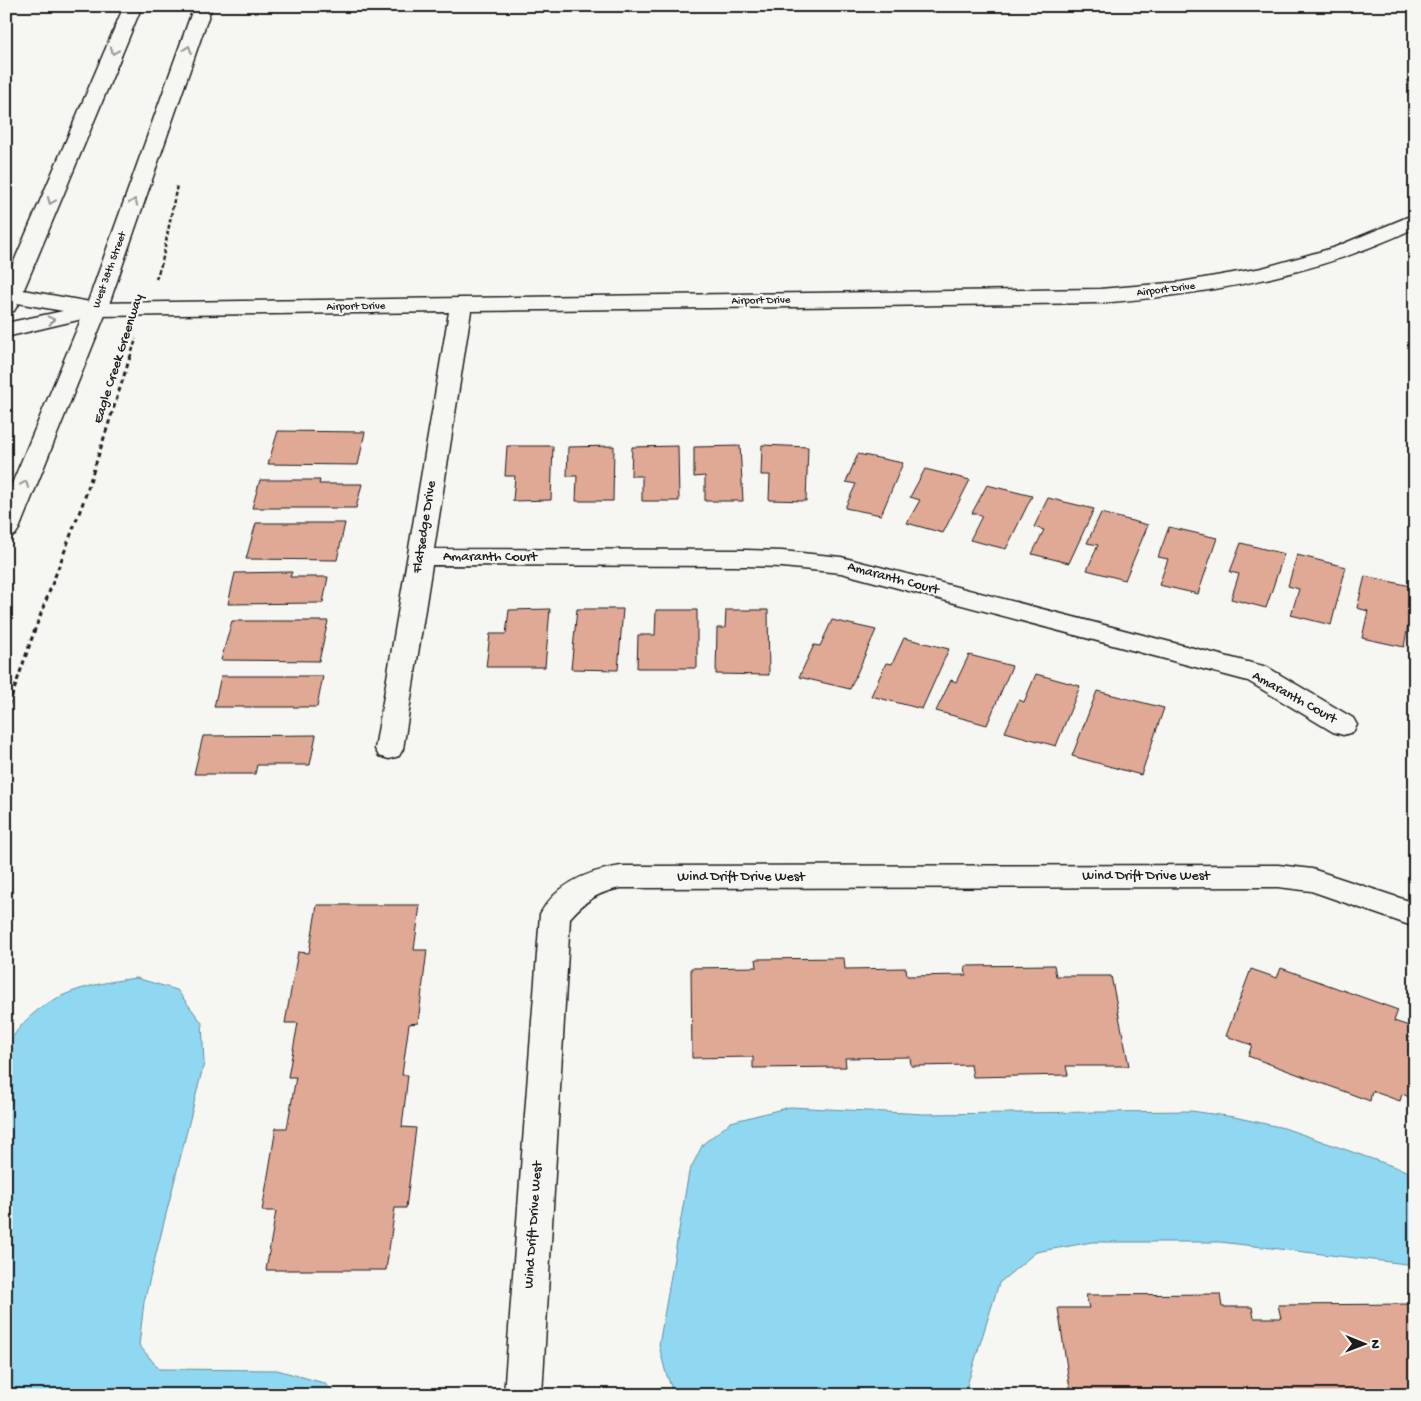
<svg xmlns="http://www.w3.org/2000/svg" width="1421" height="1401" viewBox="0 0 1421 1401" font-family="'Gochi Hand',sans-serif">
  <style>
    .water { fill: #90d8f2; stroke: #628d9c }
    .building { fill: #dfa995; stroke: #1c1c1c }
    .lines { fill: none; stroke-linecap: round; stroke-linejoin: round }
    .minor-casing { stroke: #1c1c1c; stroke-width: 3 }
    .secondary-casing { stroke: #1c1c1c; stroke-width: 3 }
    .path-far1 { stroke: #1c1c1c; stroke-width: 2.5; stroke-dasharray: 4 2.5; stroke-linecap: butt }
    .path { stroke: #1c1c1c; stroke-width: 3; stroke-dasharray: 4.5 4; stroke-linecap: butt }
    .minor { fill: #f6f6f2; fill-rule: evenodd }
    .secondary { fill: #f6f6f2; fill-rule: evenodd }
    .oneway { stroke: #949492 }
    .labels { text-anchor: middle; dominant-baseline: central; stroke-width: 4.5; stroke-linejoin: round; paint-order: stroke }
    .far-street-label { font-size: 11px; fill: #1c1c1c; stroke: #f6f6f2 }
    .street-label { font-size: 14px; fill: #1c1c1c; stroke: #f6f6f2 }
  </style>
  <rect width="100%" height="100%" fill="#f6f6f2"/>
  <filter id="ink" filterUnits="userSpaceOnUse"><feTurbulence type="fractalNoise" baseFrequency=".02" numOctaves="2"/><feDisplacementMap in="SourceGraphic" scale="10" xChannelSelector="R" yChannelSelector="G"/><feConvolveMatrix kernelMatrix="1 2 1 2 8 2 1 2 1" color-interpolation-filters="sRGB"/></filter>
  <g filter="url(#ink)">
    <g class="water">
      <path d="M136,978L177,990L202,1023L204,1063L144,1302L139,1345L159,1369L277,1370L324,1383L338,1395H6V1048C34,996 82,985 136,978Z"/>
      <path d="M790,1107L924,1114L1191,1111L1234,1117L1284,1128L1415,1174V1265L1220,1242H1092L1036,1252L999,1283L964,1395H674L665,1370L659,1345L689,1172L703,1144L731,1122Z"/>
    </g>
    <g class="building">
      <path d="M278,431L365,432L358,465L268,464Z"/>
      <path d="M762,445L808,447L806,501L769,500L770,475H761Z"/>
      <path d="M507,446H553L551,500L513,501L515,476H505Z"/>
      <path d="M614,446L613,501H576L577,476H567L568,447Z"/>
      <path d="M678,446L679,501H642V476H631L632,447Z"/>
      <path d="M740,446L743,501H705V476L694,477V447Z"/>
      <path d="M858,454L903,463L881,515L845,508L856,484L846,482Z"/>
      <path d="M925,469L970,480L943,533L907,523L920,500L910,497Z"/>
      <path d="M260,480H320L319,484H362L356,508H252Z"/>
      <path d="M987,485L1032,496L1006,549L970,540L982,516L972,513Z"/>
      <path d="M1048,498L1094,509L1069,563L1032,554L1044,530L1034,527Z"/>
      <path d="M1101,513L1148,525L1125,580L1087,570L1098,545L1087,543Z"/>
      <path d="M256,523H345L337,560L246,559Z"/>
      <path d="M1169,527L1217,538L1198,594L1159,585L1168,559L1158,557Z"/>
      <path d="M1241,543L1284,554L1266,608L1231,599L1239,574L1230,572Z"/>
      <path d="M1297,555L1346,567L1331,625L1291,615L1299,589L1288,586Z"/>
      <path d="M292,572L290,577H328L323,603L228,604L235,573Z"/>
      <path d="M1365,576L1415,587L1404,647L1362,638L1368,611L1357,608Z"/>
      <path d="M550,609L545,667H486L490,634H506L509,610Z"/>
      <path d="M577,609H623L618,670L571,669Z"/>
      <path d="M656,610H697V668H637L638,635H655Z"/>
      <path d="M726,610H768L769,675L716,674L717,628H725Z"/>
      <path d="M832,620L876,630L850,689L799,677L814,645L820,646Z"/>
      <path d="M232,621H328L319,661L221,660Z"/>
      <path d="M904,638L949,649L922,709L871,696L886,663L892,664Z"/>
      <path d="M969,655L1012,666L987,725L936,711L951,680L956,682Z"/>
      <path d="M1036,674L1080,686L1056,746L1005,732L1019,700L1024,702Z"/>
      <path d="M221,676H323L317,707H214Z"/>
      <path d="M1097,691L1164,708L1141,775L1072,756Z"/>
      <path d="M316,735L310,765H257L255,774H194L203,736Z"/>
      <path d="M317,905H420L414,950H427L418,1023L409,1024L402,1075H408L402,1127L416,1128L406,1208H395L386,1270H266L276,1211H262L276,1128H287L296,1077H288L298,1023H285L298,952L309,953Z"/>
      <path d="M844,958L845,969L906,968L907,976L966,975L965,966L1054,965L1056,976H1111L1129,1066H1066L1068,1075L973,1077L971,1065L911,1066L910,1057L845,1058L846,1067L753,1068V1057L692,1058L691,968L757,967L756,959Z"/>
      <path d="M1281,968L1398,1010L1394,1021L1415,1028V1099L1402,1094L1400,1101L1372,1091L1370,1101L1248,1056L1252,1045L1226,1036L1251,969L1277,978Z"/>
      <path d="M1220,1294L1222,1307H1252L1254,1318H1281L1278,1305L1411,1304L1415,1315V1395H1071L1058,1308H1089L1086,1295Z"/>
    </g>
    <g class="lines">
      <g class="minor-casing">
        <g id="minor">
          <path d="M1415,214V228C1315,276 1209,294 1100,303L471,311L434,549L746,550L782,551L841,557L1267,667L1353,718L1357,725L1353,732L1343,735L1333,732L1248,681L841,573L782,567L746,566L432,565L403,749L399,756L389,759L379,756L375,749L449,312L95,316L6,337V323L63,311L6,301V287L96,303L1100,289L1181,282L1262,268L1333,248Z"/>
          <path d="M1278,865L1312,869L1415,903V927L1311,891L1278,887L621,888C598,892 585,901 570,918L542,1395H504L540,914C557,883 588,871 621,866Z"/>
        </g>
      </g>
      <g class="secondary-casing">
        <g id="secondary">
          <path d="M124,6H142L17,306L14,311L6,313V280Z"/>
          <path d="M194,6H212L107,310L19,529L15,535L6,537V498L85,310Z"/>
        </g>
      </g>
      <g class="path-far1">
        <path d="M156,279L162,262L177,185"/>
        <path d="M130,358L136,339"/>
      </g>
      <path class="path" d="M6,713L34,632L84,500L130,357"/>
      <use href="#minor" class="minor"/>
      <use href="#secondary" class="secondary"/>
    </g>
    <defs><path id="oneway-chevron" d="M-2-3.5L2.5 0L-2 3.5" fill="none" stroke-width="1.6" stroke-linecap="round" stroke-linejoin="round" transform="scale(1.25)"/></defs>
    <g class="oneway">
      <use href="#oneway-chevron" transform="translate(188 49) rotate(-71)"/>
      <use href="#oneway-chevron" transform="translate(114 51) rotate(113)"/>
      <use href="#oneway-chevron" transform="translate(51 201) rotate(113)"/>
      <use href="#oneway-chevron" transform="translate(134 202) rotate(-71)"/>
      <use href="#oneway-chevron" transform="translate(51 320) rotate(-13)"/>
      <use href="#oneway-chevron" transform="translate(25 484) rotate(-68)"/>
    </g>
  </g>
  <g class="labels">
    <g class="far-street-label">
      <text transform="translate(110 270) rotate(-70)">West 38th Street</text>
      <text transform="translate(1166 290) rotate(-7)">Airport Drive</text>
      <text transform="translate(761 301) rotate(-1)">Airport Drive</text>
      <text transform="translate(356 307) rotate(-1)">Airport Drive</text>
    </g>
    <g class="street-label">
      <text transform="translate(119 359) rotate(-72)">Eagle Creek Greenway</text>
      <text transform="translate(425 527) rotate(-81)">Flatsedge Drive</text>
      <text x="490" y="557">Amaranth Court</text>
      <text transform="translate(893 579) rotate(15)">Amaranth Court</text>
      <text transform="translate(1294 698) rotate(29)">Amaranth Court</text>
      <text x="1146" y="876">Wind Drift Drive West</text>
      <text x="741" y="877">Wind Drift Drive West</text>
      <text transform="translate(534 1225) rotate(-86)">Wind Drift Drive West</text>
    </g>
  </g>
  <rect width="1421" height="1401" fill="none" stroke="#f6f6f2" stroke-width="25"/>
  <rect x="12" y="12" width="1396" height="1376" fill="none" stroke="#1c1c1c" stroke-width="2" filter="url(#ink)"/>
  <g transform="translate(1364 1344) rotate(91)" stroke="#f6f6f2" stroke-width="4" paint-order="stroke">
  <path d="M0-4L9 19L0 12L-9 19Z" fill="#1c1c1c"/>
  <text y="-8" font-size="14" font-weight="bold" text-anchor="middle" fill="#1c1c1c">N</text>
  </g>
</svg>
